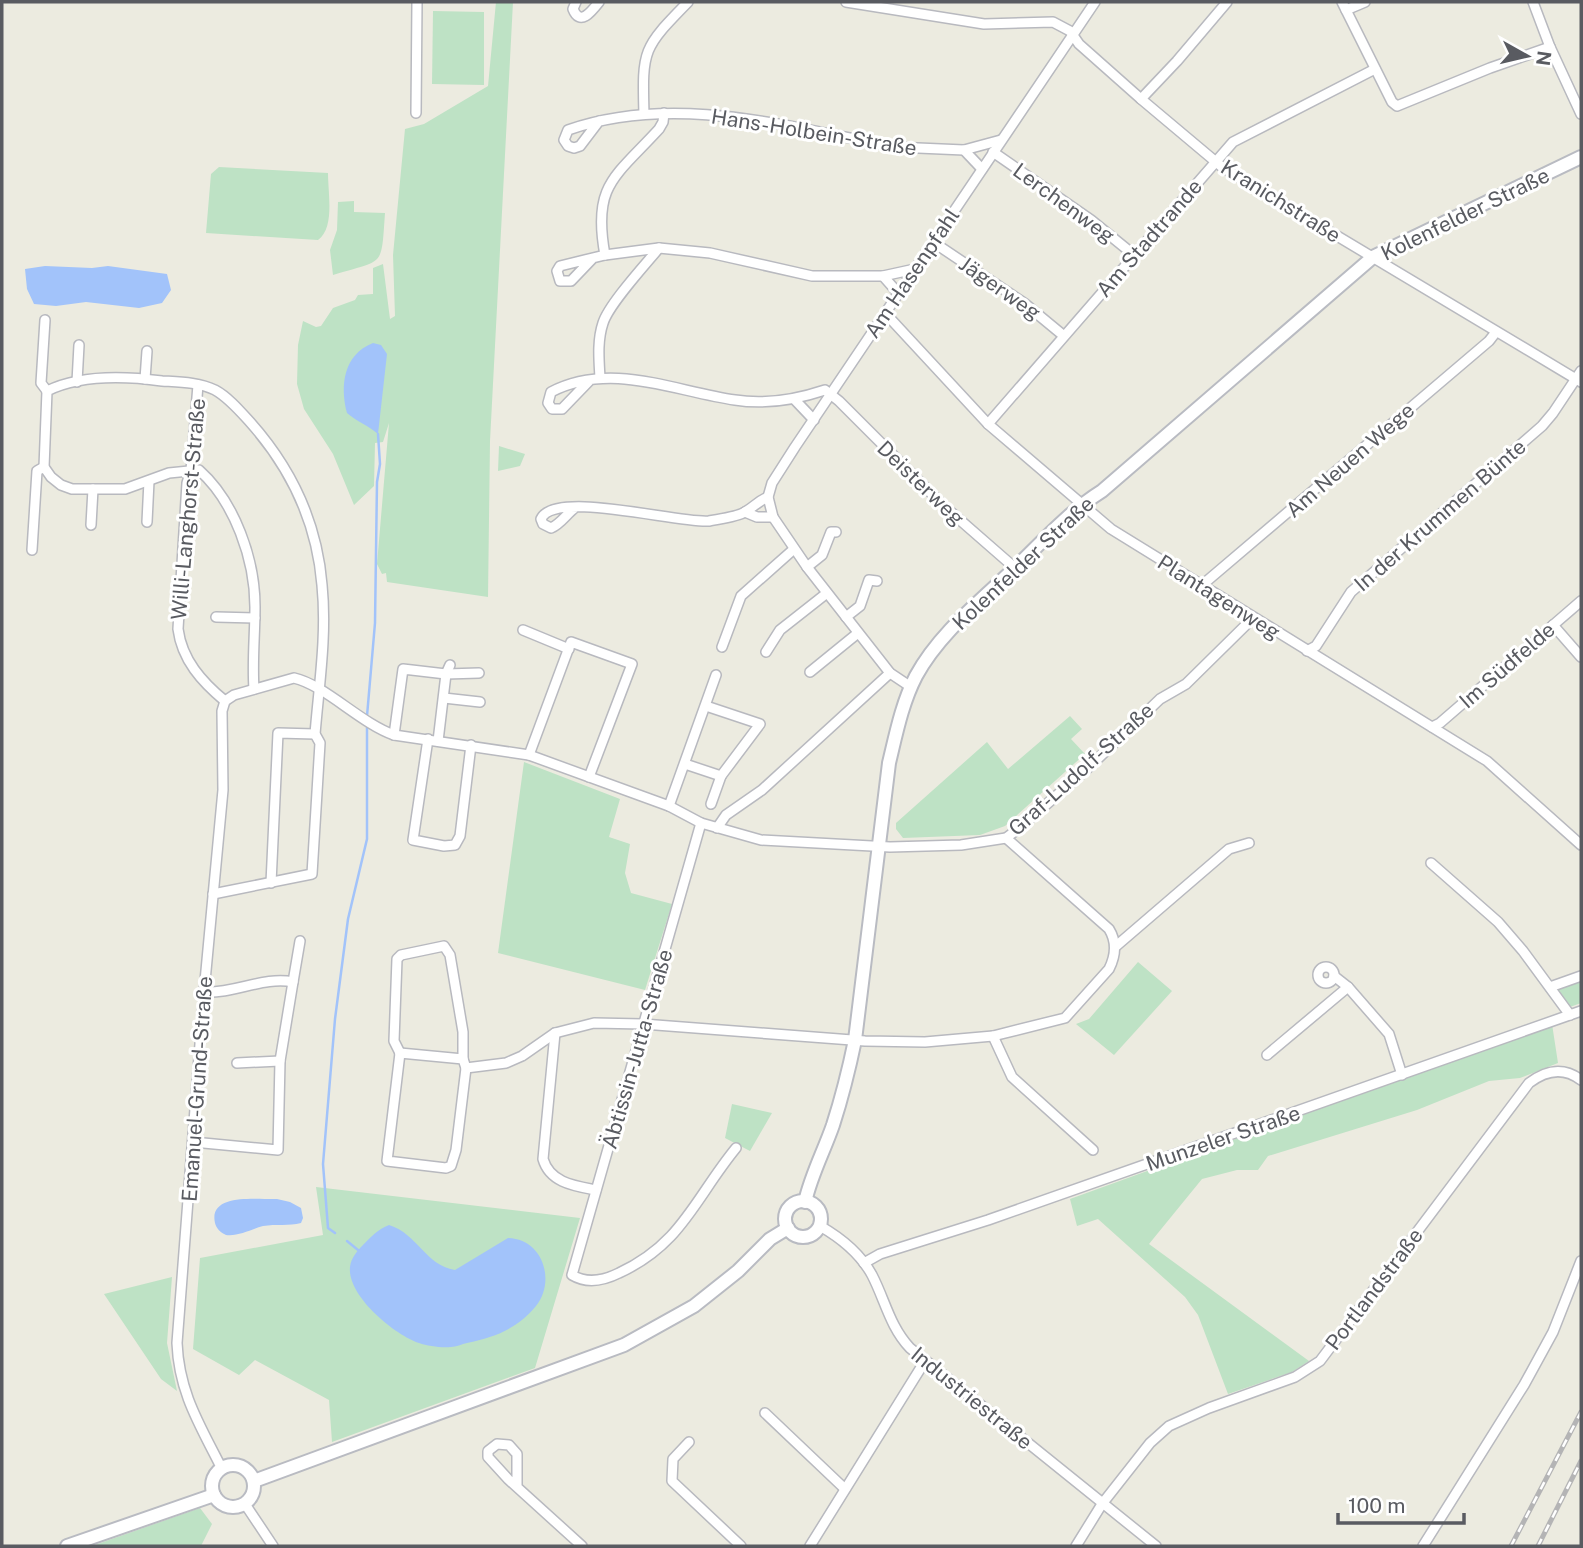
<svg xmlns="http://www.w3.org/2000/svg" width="1583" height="1548" viewBox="0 0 1583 1548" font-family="'Public Sans',sans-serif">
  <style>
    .green { fill: #bee2c5 }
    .water { fill: #a2c3fa }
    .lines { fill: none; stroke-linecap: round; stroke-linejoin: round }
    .stream { stroke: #a2c3fa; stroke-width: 2.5 }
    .street-casing { stroke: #b8b9bf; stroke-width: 12 }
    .secondary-casing { stroke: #b9bbc2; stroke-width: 16 }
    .street { stroke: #fff; stroke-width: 9 }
    .secondary { stroke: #fff; stroke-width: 12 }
    .rail-casing { stroke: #b4b4b5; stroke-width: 5 }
    .rail { stroke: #fff; stroke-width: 2.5; stroke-dasharray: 8; stroke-linecap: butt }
    .labels { text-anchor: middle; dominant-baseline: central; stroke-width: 6; stroke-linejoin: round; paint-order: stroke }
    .street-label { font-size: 21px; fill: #595b61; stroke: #fff }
  </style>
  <rect width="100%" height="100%" fill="#ecebe0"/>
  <g class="green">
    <path d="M496,2H513L490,441L488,597L387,582L386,573L382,574L377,564L389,423L383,442L375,443L374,486L354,505L333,454L304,409L297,384L298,345L303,321L316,327L321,326L333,308L355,300L358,295L373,294V268L383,264L390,319L395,316L393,255L405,129L424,124L488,86Z"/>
    <path d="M433,11L484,12V85L432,84Z"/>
    <path d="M219,167L328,173C328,193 335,228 318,240L206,233L211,174Z"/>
    <path d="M354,201V212L385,213C381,269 385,259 333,275L330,250L337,230L338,202Z"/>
    <path d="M499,446L525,454L520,466L498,471Z"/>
    <path d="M1070,716L1082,729L1071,739L1085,754L1005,826L980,835L903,838L896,829V823L987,742L1008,769Z"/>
    <path d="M524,762L620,799L609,837L630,844L625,873L631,893L672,904L645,990L498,953Z"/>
    <path d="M1138,962L1172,991L1114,1055L1076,1024L1089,1019Z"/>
    <path d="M1581,980V1003L1570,1007L1557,988Z"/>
    <path d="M1552,1024L1558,1063L1520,1078L1489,1081L1417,1110L1268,1156L1258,1170H1237L1202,1179L1149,1244L1309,1361L1292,1372L1228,1394L1198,1315L1185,1297L1098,1219L1077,1226L1070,1199Z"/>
    <path d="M732,1104L772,1113L750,1151L725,1138Z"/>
    <path d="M316,1187L580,1218L535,1368L332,1442L329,1400L255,1360L239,1375L193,1349L200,1258L323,1235Z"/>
    <path d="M172,1277L167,1343L177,1391L161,1379L104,1294Z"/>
    <path d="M200,1508L212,1524L201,1546H92Z"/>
  </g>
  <g class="water">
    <path d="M45,266L92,268L108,266L167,274L171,290L162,303L139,308L86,302L56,306L34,304L27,289L25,269Z"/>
    <path d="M373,343L381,345L387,354L378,434C368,425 357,422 347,413C340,386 343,355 373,343Z"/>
    <path d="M277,1199L290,1202L301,1208L303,1218L301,1223C289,1226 276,1224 263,1226C252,1229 237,1237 226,1235C221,1233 216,1228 215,1223C208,1192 260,1200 277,1199Z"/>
    <path d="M389,1225C418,1234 425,1265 455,1270L508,1238C543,1239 556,1281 536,1306C517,1329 495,1337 467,1343C462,1344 456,1347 451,1347C441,1348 428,1346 419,1343C395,1335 347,1296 350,1267C351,1258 357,1251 363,1245C371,1237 378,1229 389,1225Z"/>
  </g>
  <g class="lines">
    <g class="stream">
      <path d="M367,716L375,623L377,482L380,464L378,434"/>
      <path d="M335,1233L328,1228L323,1164L335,1019L348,919L367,839V723"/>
      <path d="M347,1241L358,1250"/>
    </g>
    <g class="street-casing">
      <g id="street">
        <path d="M576,2L573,9C580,27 592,11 599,2"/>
        <path d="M846,2L984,24L1053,22L1070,31L1079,44L1141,99L1222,167L1581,382"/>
        <path d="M1342,2L1392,102L1397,106L1490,68L1550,47"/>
        <path d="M1533,2L1550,47L1581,114"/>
        <path d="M1346,10L1365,2"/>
        <path d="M1141,99L1177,61L1227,2"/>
        <path d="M416,113L417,2"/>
        <path d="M644,114C642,49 643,48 688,2"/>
        <path d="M599,121L580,146L574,148L568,146L564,140L568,130C674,93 789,127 895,147L964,150L1001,140"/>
        <path d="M964,150L982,169"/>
        <path d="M993,152L1091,220L1134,255"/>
        <path d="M933,242L1024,303L1064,336"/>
        <path d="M605,255C592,185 615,177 659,129L663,122L664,113"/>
        <path d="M593,258L571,281H560L557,271L560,266L605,255L659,248L710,253L812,276H883L915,269"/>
        <path d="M883,276L899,294"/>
        <path d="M886,314L988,424L1111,529L1487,761L1581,845"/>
        <path d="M45,320L41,383L47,391"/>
        <path d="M600,378C599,360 597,341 603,323C609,304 645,265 659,248"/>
        <path d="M145,379L147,351"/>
        <path d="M590,380L562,409H552L548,403L551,392C611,361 673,391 735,400C766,405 795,400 825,390L839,401L944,506L1015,568"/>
        <path d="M77,382L79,345"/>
        <path d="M198,385L191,470L187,483L178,629C182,660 202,682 225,701"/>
        <path d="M795,400L814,420"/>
        <path d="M988,424L1233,142L1375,69"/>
        <path d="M576,507C567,513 561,524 551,528L543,524L541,519C554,489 680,524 709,521C719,519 737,517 745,512C754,507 758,501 768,497"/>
        <path d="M745,512L757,517H773"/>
        <path d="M147,522L149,481"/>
        <path d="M91,525L93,489"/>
        <path d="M32,550L37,471L44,467"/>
        <path d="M807,567L822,555L831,532H836"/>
        <path d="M1201,586L1489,341L1496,332"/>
        <path d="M216,617L255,618"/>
        <path d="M846,617L860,606L869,580L877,581"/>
        <path d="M1553,625L1581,657"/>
        <path d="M523,630L569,649"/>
        <path d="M722,647L741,596L794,549"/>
        <path d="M1307,651L1316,646L1351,592L1542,426L1553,413L1581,371"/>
        <path d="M766,652L780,630L827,593"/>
        <path d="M810,672L858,633"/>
        <path d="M911,687L890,673L807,567L773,517L768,497L772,483L795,447L1095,2"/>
        <path d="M444,698L480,702"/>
        <path d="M225,701L234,695L294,678C325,685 360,723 394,735L529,755L669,806L701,823L761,840L890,847L961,845L1006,838L1018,829L1086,770L1160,699L1186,684L1253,618"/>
        <path d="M1432,727L1440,723L1581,601"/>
        <path d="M394,735L403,669L446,674L479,673"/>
        <path d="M428,739L413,840L444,846L455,845L460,836L471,745"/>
        <path d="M438,741L446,674L450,665"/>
        <path d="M529,755L571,642L632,664L589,777"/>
        <path d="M685,764L721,776L760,724L706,706"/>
        <path d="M711,804L721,776"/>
        <path d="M669,806L716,675"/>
        <path d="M701,823L572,1275C587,1284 603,1281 619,1273C682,1244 695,1198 736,1148"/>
        <path d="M717,828L726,815L762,790L890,673"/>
        <path d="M1431,863L1498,922L1523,951L1570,1015"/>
        <path d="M271,883L278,733L315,734"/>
        <path d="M213,894L312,874L320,743L315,734C319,685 327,635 322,585C317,523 291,468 250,422C240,411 228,397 215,390C199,382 179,382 162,381C125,376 81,374 47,391L44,467L51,477L61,485L72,489H125L169,473L199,470C235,502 255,560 255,607C255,634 252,662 254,689"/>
        <path d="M1115,947L1229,849L1249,843"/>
        <circle cx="1326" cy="975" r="8"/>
        <path d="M1334,976L1348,987L1389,1034L1402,1075"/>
        <path d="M293,982L300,941"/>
        <path d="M1550,987L1581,976"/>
        <path d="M555,1033L543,1159C550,1183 575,1186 596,1190"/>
        <path d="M993,1036L1012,1077L1093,1150"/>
        <path d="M400,1053L463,1059L466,1068L506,1063L522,1056L555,1033L594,1023L643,1024L865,1041L925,1042L993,1036L1065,1018L1109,969C1116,955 1117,942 1109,929L1006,838"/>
        <path d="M400,1053L387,1161L446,1168L451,1166L456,1150L466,1068"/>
        <path d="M400,1053L394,1041L397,959L401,955L444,946L450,955L463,1032V1059"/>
        <path d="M1267,1055L1348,987"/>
        <path d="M237,1063L280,1061"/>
        <path d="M193,1142L278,1150L280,1061L293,982C264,976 234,994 204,992"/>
        <path d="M820,1226C841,1238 860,1253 872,1275C885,1300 890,1327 910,1348L1156,1546"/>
        <path d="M864,1263L880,1254L988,1220L1581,1011"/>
        <path d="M765,1413L845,1489"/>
        <path d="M689,1442L673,1459L672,1481L741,1546"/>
        <path d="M222,1469C200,1425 179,1393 177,1343L204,992L223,790L222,711L225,701"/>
        <path d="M517,1486V1454L509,1445L497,1444L488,1451V1457L508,1479L582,1546"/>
        <path d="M245,1504L273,1546"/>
        <path d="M810,1546L925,1361"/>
        <path d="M1076,1546L1102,1504L1150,1443L1169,1426L1209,1408L1295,1377L1320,1361L1529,1083C1546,1070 1564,1067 1581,1080"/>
        <path d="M1423,1546L1524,1385L1553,1332L1581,1261"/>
      </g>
    </g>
    <g class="secondary-casing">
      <g id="secondary">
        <circle cx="803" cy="1219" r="18"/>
        <path d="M805,1202C811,1175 824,1151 833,1125C842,1097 849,1069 855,1040L889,763C896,734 902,703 916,676C940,632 982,600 1017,566C1045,539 1070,511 1102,491L1373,257L1581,157"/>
        <circle cx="233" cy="1486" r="21"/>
        <path d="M254,1481L624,1345L694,1306L738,1271L770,1239L788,1228"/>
        <path d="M67,1546L214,1495"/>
      </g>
    </g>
    <use href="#street" class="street"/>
    <use href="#secondary" class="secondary"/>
    <g class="rail-casing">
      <g id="rail">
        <path d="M1511,1546L1581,1412"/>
        <path d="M1538,1546L1581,1461"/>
      </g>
    </g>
    <use href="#rail" class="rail"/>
  </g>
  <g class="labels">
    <g class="street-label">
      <text transform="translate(814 132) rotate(9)">Hans-Holbein-Straße</text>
      <text transform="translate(1281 201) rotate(32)">Kranichstraße</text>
      <text transform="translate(1064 203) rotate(36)">Lerchenweg</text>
      <text transform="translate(1465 214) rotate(-26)">Kolenfelder Straße</text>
      <text transform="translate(1149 238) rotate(-49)">Am Stadtrande</text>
      <text transform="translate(912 273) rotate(-56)">Am Hasenpfahl</text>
      <text transform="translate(1000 288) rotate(35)">Jägerweg</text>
      <text transform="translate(1350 460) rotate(-41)">Am Neuen Wege</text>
      <text transform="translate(921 483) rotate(44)">Deisterweg</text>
      <text transform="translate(188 509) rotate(-85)">Willi-Langhorst-Straße</text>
      <text transform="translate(1440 515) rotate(-41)">In der Krummen Bünte</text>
      <text transform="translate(1023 563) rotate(-43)">Kolenfelder Straße</text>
      <text transform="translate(1219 597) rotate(32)">Plantagenweg</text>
      <text transform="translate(1507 665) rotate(-41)">Im Südfelde</text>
      <text transform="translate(1081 769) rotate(-42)">Graf-Ludolf-Straße</text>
      <text transform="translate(637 1049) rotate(-74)">Äbtissin-Jutta-Straße</text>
      <text transform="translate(197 1089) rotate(-86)">Emanuel-Grund-Straße</text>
      <text transform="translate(1223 1138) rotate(-19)">Munzeler Straße</text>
      <text transform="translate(1374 1289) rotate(-53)">Portlandstraße</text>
      <text transform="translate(972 1398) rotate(39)">Industriestraße</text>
    </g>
  </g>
  <rect width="1583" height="1548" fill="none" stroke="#595b61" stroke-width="7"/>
  <g transform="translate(1527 56) rotate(98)" stroke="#ffffff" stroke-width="5" paint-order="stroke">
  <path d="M0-5L12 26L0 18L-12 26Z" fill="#595b61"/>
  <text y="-10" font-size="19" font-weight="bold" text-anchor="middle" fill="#595b61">N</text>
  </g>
  <path d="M1338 1513v10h126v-10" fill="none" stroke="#595b61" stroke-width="3.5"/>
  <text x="1348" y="1513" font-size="21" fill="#595b61" stroke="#ffffff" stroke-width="5" paint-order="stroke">100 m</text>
</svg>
